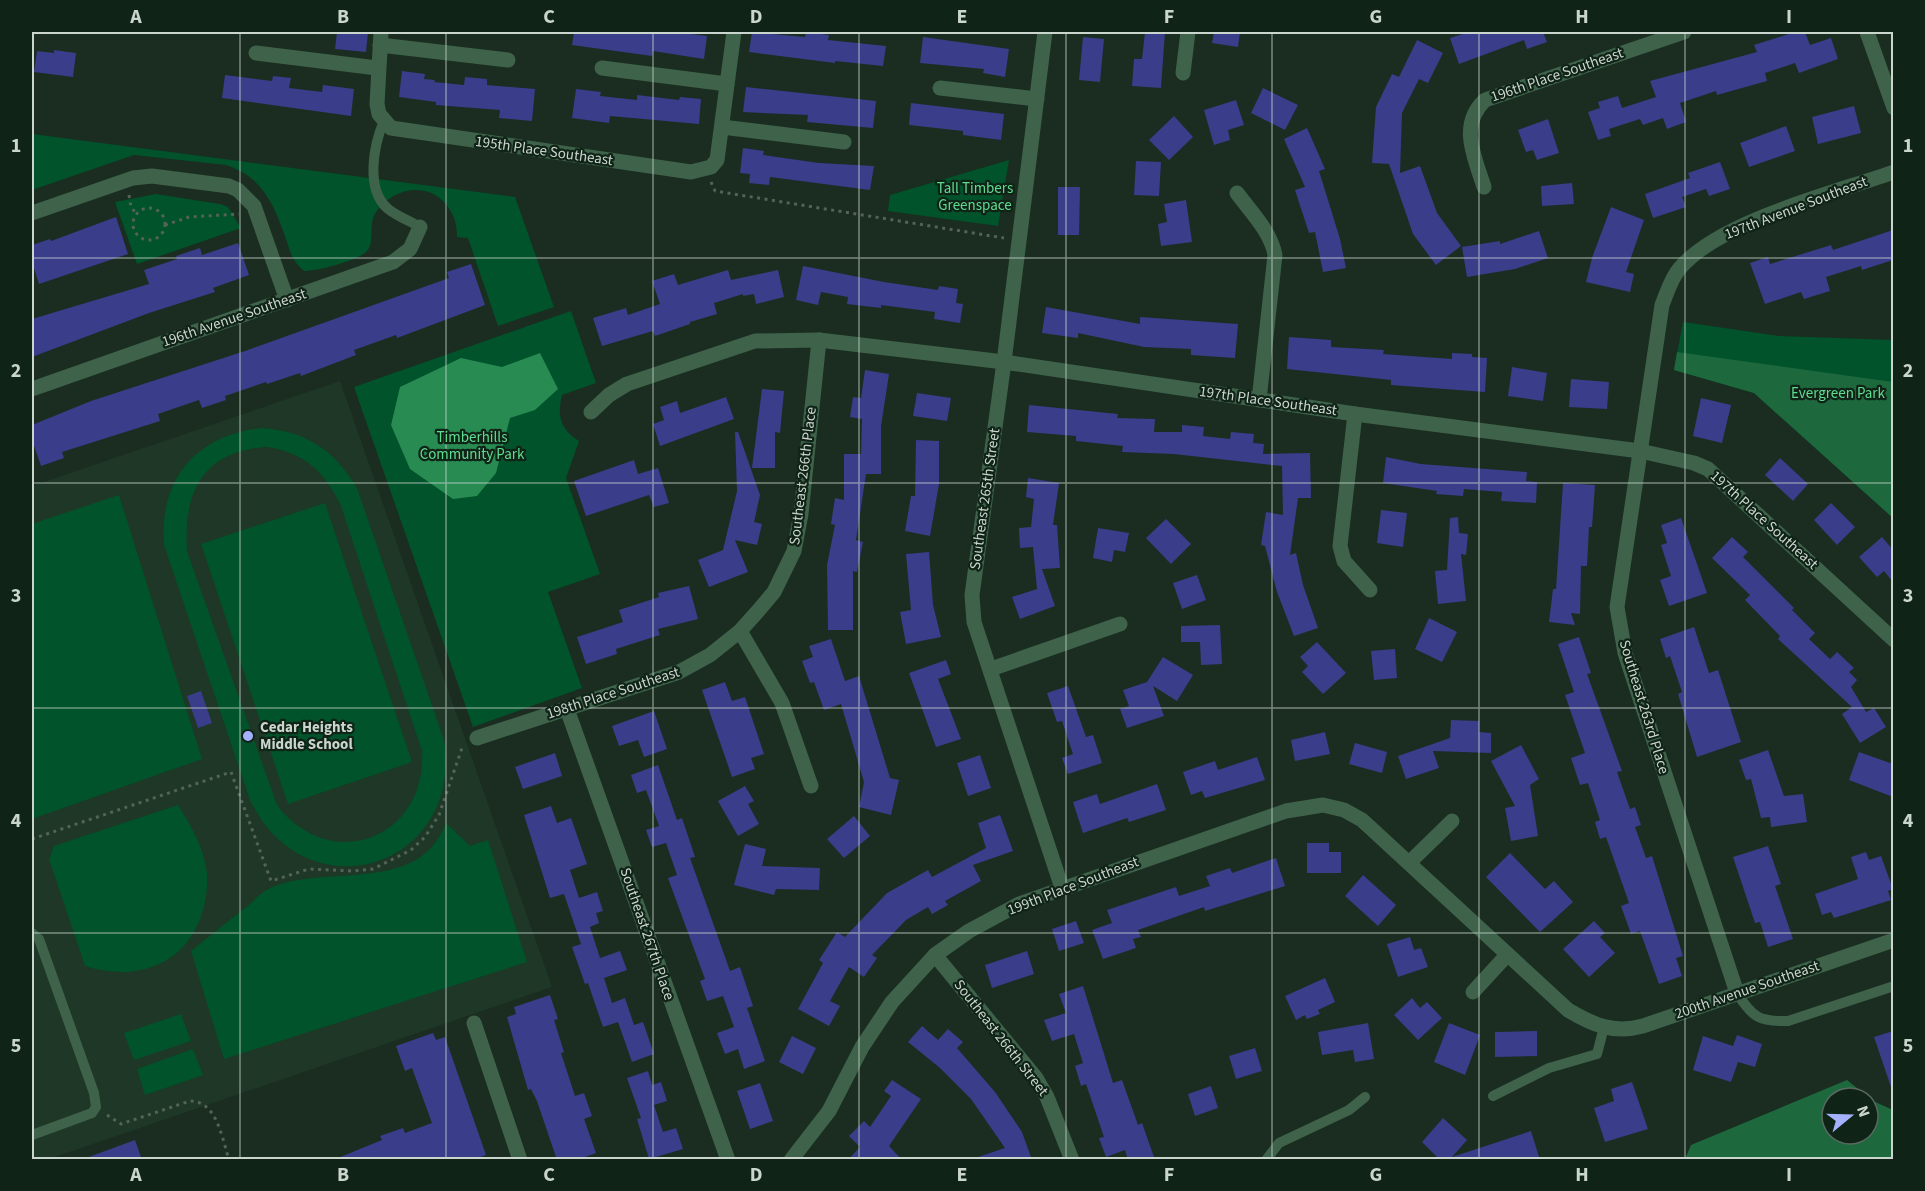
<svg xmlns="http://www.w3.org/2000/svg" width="1925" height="1191" viewBox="0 0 1925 1191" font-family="'Source Sans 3',sans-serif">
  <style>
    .built { fill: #1e3726 }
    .green { fill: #00532a; fill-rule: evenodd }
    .forest { fill: #1d683d; fill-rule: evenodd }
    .water { fill: #278b52 }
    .building { fill: #393d8a }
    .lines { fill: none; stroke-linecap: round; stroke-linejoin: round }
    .path { stroke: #536358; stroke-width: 3; stroke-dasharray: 3 4.5; stroke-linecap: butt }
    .service { stroke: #3e624a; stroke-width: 10 }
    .minor { stroke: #3e624a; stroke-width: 15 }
    .grid { fill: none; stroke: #cad5cd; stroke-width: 1.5; stroke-opacity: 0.55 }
    .poi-dot { fill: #a5b1fc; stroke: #102317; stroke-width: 2 }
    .labels { text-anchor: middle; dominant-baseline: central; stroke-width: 4.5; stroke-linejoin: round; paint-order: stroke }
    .street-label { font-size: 15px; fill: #cad5cd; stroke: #102317 }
    .park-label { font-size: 15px; fill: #60dc90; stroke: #102317 }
    .poi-label { font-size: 15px; font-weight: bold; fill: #cad5cd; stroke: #102317; text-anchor: start }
    .neatline { fill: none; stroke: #cad5cd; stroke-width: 2 }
    .grid-label { font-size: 20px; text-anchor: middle; font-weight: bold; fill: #cad5cd }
  </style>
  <rect width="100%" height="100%" fill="#1a2d20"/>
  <path class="built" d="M340,381L552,987L49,1159H32V486Z"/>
  <g class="green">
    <path d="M32,134L515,197L554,307L498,326L468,238L457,237C457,223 454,214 445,203C424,180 389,190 375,214C368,225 376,245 365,253C354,261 318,271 304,271C293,262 290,252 286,239C274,205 263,177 226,165L134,155L32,190Z"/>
    <path d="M1009,160L998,226L888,211L890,195Z"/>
    <path d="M156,194L220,204L228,207L241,228L137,264L115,202Z"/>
    <path d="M571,311L596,383L562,395C557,416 560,429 579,441L566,478L600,574L548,592L582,688L473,727L354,387Z"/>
    <path d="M1683,322L1779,336L1893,340V518L1754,393L1674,370Z"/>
    <path d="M262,428C306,431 334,450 357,488L444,740C464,868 306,917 250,800L164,545C159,479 196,435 262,428ZM267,447C305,453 325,472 341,506L422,751C427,839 330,875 277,805L187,551C183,492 203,451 267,447Z"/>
    <path d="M119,495L202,759L32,819V524Z"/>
    <path d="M325,503L412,762L288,804L201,544Z"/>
    <path d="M178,805C193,829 210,858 207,887C202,955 148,986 85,966L49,859L54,846Z"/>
    <path d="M446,823L470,846L488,840L527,962L224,1059L191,951C210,936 229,920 249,905C255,899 263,891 270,888C327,863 418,896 446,823Z"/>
    <path d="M181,1014L191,1041L134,1060L124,1033Z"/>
    <path d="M193,1049L203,1075L145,1095L137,1069Z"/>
  </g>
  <g class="forest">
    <path d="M1677,352L1893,382V518L1754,393L1674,370Z"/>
    <path d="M1847,1080L1873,1101L1893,1110V1159H1685L1691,1145ZM1832,1098H1868V1134H1832Z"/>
  </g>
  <path class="water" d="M540,353L558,389L535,410L510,418L496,473L477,496L453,499L410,469L391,425L400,387L461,358L502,367Z"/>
  <g class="building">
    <path d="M337,32H368L366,52L335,49Z"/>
    <path d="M574,32H676L707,36L704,59L653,51L652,56L572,45Z"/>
    <path d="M752,32L805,37L806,32L829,35L828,40L886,46L883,66L835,61V63L749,52Z"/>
    <path d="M1145,32H1165L1161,88L1132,86L1134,59H1142Z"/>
    <path d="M1214,32H1240L1238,47L1212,43Z"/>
    <path d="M1469,32H1543L1547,42L1527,49L1524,40L1459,64L1450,38Z"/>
    <path d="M1795,32H1805L1810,45L1831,38L1838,59L1799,73L1795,63L1765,73L1767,81L1717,95L1716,91L1680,103L1686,122L1667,129L1663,118L1643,125L1640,119L1609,129L1611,136L1598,140L1588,112L1600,108L1598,102L1618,96L1622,108L1656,97L1650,81L1757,52L1754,45Z"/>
    <path d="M923,37L1009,49L1005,77L983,73L984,69L920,63Z"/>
    <path d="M1083,37L1104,39L1100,82L1079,80Z"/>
    <path d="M1417,40L1443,53L1428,83L1419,79L1402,113L1400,173L1420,166L1437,213L1461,246L1436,265L1413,234L1389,164L1372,163L1376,107L1392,74L1399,77Z"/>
    <path d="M54,50L76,53L73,77L34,72L37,51L54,53Z"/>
    <path d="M402,71L425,74L424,79L435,80L434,82L464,85L465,77L487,79V85L535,89L532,121L499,118L500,110L436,105V102L399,97Z"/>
    <path d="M225,75L272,81L273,76L291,78L289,88L322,92L323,85L354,89L351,116L222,98Z"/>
    <path d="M746,87L876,101L873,128L807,122L808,115L743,112Z"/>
    <path d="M1263,88L1298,105L1285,130L1251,113Z"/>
    <path d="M576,89L601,92L600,96L637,100V95L679,100L680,97L701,99L699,124L610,116L609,123L572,118Z"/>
    <path d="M1236,100L1244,125L1228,130L1230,140L1214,145L1204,110Z"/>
    <path d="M911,103L1004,114L1001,140L963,135V131L909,125Z"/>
    <path d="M1854,106L1861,133L1818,144L1812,117Z"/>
    <path d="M1174,116L1193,137L1169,160L1149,140Z"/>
    <path d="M1548,119L1559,153L1537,160L1533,150L1526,152L1518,130Z"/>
    <path d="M1786,126L1795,151L1749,167L1740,143Z"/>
    <path d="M1307,128L1325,169L1319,171L1340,239L1346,268L1323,272L1315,232L1309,233L1295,190L1305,187L1284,139Z"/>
    <path d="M743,148L764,151L763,155L819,163L874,166L870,190L770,177L769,185L749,183L750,174L740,173Z"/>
    <path d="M1136,161L1161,162L1159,196L1134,195Z"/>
    <path d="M1720,162L1730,189L1709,196L1706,189L1682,197L1686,207L1653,218L1645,194L1690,178L1688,173Z"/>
    <path d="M1572,183L1574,204L1542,206L1541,186Z"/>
    <path d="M1058,187H1080L1079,235H1058Z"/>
    <path d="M1186,200L1192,242L1161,246L1158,224L1167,222L1164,204Z"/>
    <path d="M1611,207L1644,220L1626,272L1634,274L1630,292L1586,282L1592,258Z"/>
    <path d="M116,217L128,254L39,284L32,262V245L50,239L51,241Z"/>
    <path d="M1893,230V260L1862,270L1861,266L1826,277L1830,291L1804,299L1801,292L1765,304L1750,263L1768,257L1770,264L1831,245L1833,250Z"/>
    <path d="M1539,231L1548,258L1515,269L1467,277L1462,247L1500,241V244Z"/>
    <path d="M238,243L249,275L213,288L215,292L149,313L32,357V319L149,284L144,270L177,259L176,256L200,248L202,255Z"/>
    <path d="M471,264L485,305L397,338L396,335L354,350L356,355L301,376L300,373L267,384L266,382L225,396L226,400L202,408L199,400L158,414L160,421L62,452L64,458L41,466L32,440V425L91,401L245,351L449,278L447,272Z"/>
    <path d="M803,266L884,282L938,290L939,286L958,289L956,303L963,304L960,323L934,319L935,312L881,305V308L847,304L848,297L821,292L818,305L796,300Z"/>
    <path d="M728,270L731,280L778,270L784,297L756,304L754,294L743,296V294L714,303L717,314L690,322V324L655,336L653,331L602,346L593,318L626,308L628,315L660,304L652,281L674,274L678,285Z"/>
    <path d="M1046,307L1140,324V317L1238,324L1235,358L1191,355V349L1144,347L1078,333V338L1042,333Z"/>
    <path d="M1289,337L1331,340V347L1384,350L1383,354L1452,359V353L1472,354V357L1487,358L1485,392L1391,385V380L1287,369Z"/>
    <path d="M1512,367L1547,373L1543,401L1508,396Z"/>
    <path d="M865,370L889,374L881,426V474H866L856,540L863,542L857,572L853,571V630H828L827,565L835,525L831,524L835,498L844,500V454H861L862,419L850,417L853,397L861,398Z"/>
    <path d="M1571,379L1609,382L1607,409L1569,407Z"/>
    <path d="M762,389L784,391L780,433L775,432V468H752Z"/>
    <path d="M917,393L951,398L947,421L913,416Z"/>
    <path d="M726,397L734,419L660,446L653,424L664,420L660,407L677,401L680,413Z"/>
    <path d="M1701,398L1731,405L1722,443L1693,436Z"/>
    <path d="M1029,405L1118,414L1117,418L1155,419L1154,432H1182V425L1204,427L1203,436L1230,439L1231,432L1254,434L1253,443L1264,444L1263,454L1310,453L1311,498H1298L1290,555L1296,553L1303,585L1318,628L1294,636L1277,592L1265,546L1261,545L1266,512L1283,515L1282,466L1174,454L1122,452L1123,446L1076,441V436L1027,432Z"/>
    <path d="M735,432H738L760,495L754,522L762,524L757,545L735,540L748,572L709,587L698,560L723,550L737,491Z"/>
    <path d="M916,440L939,441V484L930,536L905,531L911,496H915Z"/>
    <path d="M1386,457L1421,464L1527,472L1526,481L1537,482L1536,503L1501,501L1502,492L1464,489L1463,496L1436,494L1437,491L1383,483Z"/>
    <path d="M1780,458L1808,484L1793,501L1765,475Z"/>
    <path d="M634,460L638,474L658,468L669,503L654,507L649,495L586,516L574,481Z"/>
    <path d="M1028,478L1059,483L1053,525H1057L1060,568L1042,569L1055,606L1020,619L1012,597L1037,589L1033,547L1020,548L1019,528L1031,527L1034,499L1026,497Z"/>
    <path d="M1563,483L1595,485L1592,527H1589L1587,566H1581L1580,614L1571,613L1575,625L1549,622L1553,589H1556Z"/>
    <path d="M1831,503L1855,527L1837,545L1814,520Z"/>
    <path d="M1381,510L1407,513L1403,547L1377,543Z"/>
    <path d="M1458,517L1459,533L1468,534L1466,555L1461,554L1466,601L1438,604L1435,571L1447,570L1450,518Z"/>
    <path d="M1681,518L1707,593L1669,606L1660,580L1671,576L1661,545L1667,543L1661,525Z"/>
    <path d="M1166,519L1191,544L1171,564L1146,538Z"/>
    <path d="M1098,528L1129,533L1125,552L1114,550L1112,562L1093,558Z"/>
    <path d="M1732,537L1748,552L1743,557L1794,608L1792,610L1815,633L1809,639L1830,659L1837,652L1854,668L1849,672L1857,680L1851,687L1866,712L1874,708L1886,727L1860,743L1842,714L1852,707L1778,639L1780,636L1745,600L1750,595L1712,558Z"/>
    <path d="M1882,537L1893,550V582L1884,571L1877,577L1859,557Z"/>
    <path d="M929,552L933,605L941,637L906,644L900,612L911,610L906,554Z"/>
    <path d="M1197,575L1206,600L1182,609L1173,583Z"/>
    <path d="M689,586L698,619L658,629L660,635L616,649L617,654L586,664L577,637L623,622L619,610L659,597L658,593Z"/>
    <path d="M1429,618L1457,632L1442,662L1415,649Z"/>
    <path d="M1220,625L1222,664L1201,665L1200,642H1181V626Z"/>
    <path d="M1694,627L1709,673L1718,670L1741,742L1697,757L1678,694L1682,692L1670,656L1666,658L1660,639Z"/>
    <path d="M1579,637L1591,673L1587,674L1622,771L1617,772L1630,809L1635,807L1641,825L1635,827L1646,858L1652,856L1683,956L1676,958L1682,976L1659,984L1640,931L1631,934L1621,906L1629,903L1606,837L1600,839L1595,822L1600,820L1588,783L1580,785L1571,758L1585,753L1565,695L1574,692L1558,644Z"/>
    <path d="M831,639L845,681L859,676L890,778L899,780L891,815L859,807L864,782L841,704L824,710L814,682L810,683L802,661L813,657L809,646Z"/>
    <path d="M1317,642L1346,673L1323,694L1302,672L1308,666L1300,657Z"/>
    <path d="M1395,649L1397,678L1374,680L1371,651Z"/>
    <path d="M1163,657L1193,675L1177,701L1153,686L1164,716L1127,728L1120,709L1129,706L1123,690L1147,682Z"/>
    <path d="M946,660L951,674L938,679L961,739L936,747L909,673Z"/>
    <path d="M725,682L732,701L745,697L764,754L751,758L755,769L732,777L702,690Z"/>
    <path d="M1068,686L1086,737L1093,735L1102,763L1068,774L1062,758L1073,754L1062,721L1057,722L1047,693Z"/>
    <path d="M201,691L212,723L198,728L187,696Z"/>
    <path d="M654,711L667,749L644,757L638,740L619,746L612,726Z"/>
    <path d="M1451,720L1479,721V732L1491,733V753L1433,751L1439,768L1406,779L1398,756L1450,738Z"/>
    <path d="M1325,732L1330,754L1295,761L1291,740Z"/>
    <path d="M1355,743L1387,752L1382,773L1349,764Z"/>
    <path d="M1521,745L1539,779L1530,785L1538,836L1511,841L1505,808L1515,806L1491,761Z"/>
    <path d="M1768,750L1784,796L1803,794L1807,822L1771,827L1770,817L1761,818L1751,779L1746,780L1739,760Z"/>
    <path d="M1859,752L1893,764V797L1849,780Z"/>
    <path d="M555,753L562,776L523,789L515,767Z"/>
    <path d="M980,755L991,788L968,796L957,763Z"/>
    <path d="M1257,757L1265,780L1205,798L1202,791L1191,795L1183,772L1215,761L1218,770Z"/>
    <path d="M658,765L677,820L682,818L695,857L690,858L730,971L740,967L753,1006L747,1008L765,1061L744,1069L738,1049L725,1054L717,1033L734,1027L723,996L707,1001L700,981L705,979L668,878L677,875L666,843L652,847L646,830L659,826L646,790L637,793L631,775Z"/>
    <path d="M1157,784L1166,810L1129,822L1127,818L1083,833L1073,802L1097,794L1100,804Z"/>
    <path d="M745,786L754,801L748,804L759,824L738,836L718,801Z"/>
    <path d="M551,806L557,823L571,818L587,864L570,870L579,898L597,892L603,911L596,913L599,923L590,927L600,958L620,951L627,970L604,978L612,1003L625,998L634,1025L643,1022L654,1054L632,1062L618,1022L603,1027L588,983L585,984L572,947L581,944L564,894L550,898L524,815Z"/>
    <path d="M1000,815L1013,851L973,865L981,881L945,901L948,905L932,914L928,907L906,920L872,955L877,958L864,977L849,967L830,1001L840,1006L829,1026L798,1009L823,963L819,960L837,932L845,937L887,893L928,870L932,877L986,848L978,823Z"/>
    <path d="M854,816L870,836L844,858L827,839Z"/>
    <path d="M1307,843H1329V852H1341V873H1307Z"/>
    <path d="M745,844L766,849L762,866L820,868L819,890L776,889L774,895L734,885Z"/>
    <path d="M1768,846L1781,884L1775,886L1793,939L1768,947L1760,922L1755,923L1733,857Z"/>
    <path d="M1866,852L1869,860L1881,856L1893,889L1888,891L1891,900L1834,918L1831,912L1822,915L1815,894L1858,879L1851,857Z"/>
    <path d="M1510,853L1545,889L1554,881L1573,902L1540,932L1486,877Z"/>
    <path d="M1276,858L1285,886L1205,911L1204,907L1138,930L1141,937L1133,939L1136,948L1103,959L1092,930L1112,923L1107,910L1176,887L1179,896L1210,886L1206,876L1230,868L1232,873Z"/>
    <path d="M1363,875L1396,905L1378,926L1345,896Z"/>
    <path d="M1076,921L1084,943L1059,951L1052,929Z"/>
    <path d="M1594,921L1605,933L1600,937L1615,953L1589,977L1563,949Z"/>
    <path d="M1410,937L1414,950L1421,948L1428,967L1398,977L1387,944Z"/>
    <path d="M1027,951L1034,974L992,988L985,965Z"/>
    <path d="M1325,978L1335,1002L1318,1010L1320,1014L1307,1019L1305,1015L1296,1020L1285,996Z"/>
    <path d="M1083,986L1113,1083L1122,1080L1138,1125L1142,1123L1155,1160H1128L1125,1150L1106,1157L1099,1138L1104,1137L1086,1084L1081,1086L1075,1066L1083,1063L1074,1034L1052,1041L1044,1020L1066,1013L1059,994Z"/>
    <path d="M550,995L558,1019L554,1020L564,1052L561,1053L575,1096L584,1093L592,1116L584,1119L596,1153L577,1160H557L537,1101L531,1089L528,1090L507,1017L516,1014L514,1007Z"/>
    <path d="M1412,998L1420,1008L1427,1002L1442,1018L1418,1040L1394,1015Z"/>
    <path d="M1368,1023L1374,1059L1355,1062L1353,1050L1322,1055L1318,1032Z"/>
    <path d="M1449,1023L1480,1035L1465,1075L1434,1062Z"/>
    <path d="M922,1026L938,1040L948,1029L963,1042L957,1048L995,1092L1022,1132L1032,1160H979L978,1157L1005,1148L971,1099L940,1068L908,1042Z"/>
    <path d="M1537,1031V1056L1495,1057V1032Z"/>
    <path d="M1893,1031V1086L1891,1087L1874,1037Z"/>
    <path d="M433,1033L436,1040L445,1037L486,1155L472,1160H333L382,1140L380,1136L403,1128L405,1133L432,1123L412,1068L405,1071L396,1046Z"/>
    <path d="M1737,1035L1762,1044L1755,1067L1738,1062L1731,1082L1693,1070L1703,1036L1733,1046Z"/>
    <path d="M792,1036L816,1048L803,1074L779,1062Z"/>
    <path d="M1255,1048L1262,1071L1236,1079L1229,1056Z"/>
    <path d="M648,1071L652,1085L661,1082L667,1101L654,1105L663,1132L676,1128L683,1149L649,1159L637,1119L641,1118L627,1078Z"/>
    <path d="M892,1080L921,1099L889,1146L902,1160H848L860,1147L849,1136L864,1121L870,1127L891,1096L884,1091Z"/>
    <path d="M1632,1082L1648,1129L1605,1142L1594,1108L1614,1101L1611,1089Z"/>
    <path d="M760,1083L773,1121L750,1129L737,1091Z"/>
    <path d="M1211,1086L1218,1108L1195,1116L1188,1094Z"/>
    <path d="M1443,1118L1467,1140L1452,1157L1531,1131L1540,1160H1452L1451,1157L1440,1160L1422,1142Z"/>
    <path d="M135,1140L142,1160H86V1158Z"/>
  </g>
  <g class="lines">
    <g class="path">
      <path d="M711,182L715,191L1004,238"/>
      <path d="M129,195L131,207L137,215"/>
      <circle cx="149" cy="224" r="16"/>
      <path d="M165,225L189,217L239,214"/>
      <path d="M32,839L231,772L271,881L309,869L353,871L373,869L411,850L425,837L439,815L463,745"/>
      <path d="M107,1115L121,1124L190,1101C217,1101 222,1138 229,1160"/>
    </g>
    <g class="service">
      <path d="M384,121C374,144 365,188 387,208C396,216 410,221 420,227"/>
      <path d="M32,933L39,939L94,1093L96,1107L92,1113L32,1135"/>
      <path d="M1737,993C1752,1017 1759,1022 1788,1021L1894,986"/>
      <path d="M1493,1096L1549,1068L1597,1054L1604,1027"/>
      <path d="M1266,1160L1279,1143L1349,1110L1365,1097"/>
    </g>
    <g class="minor">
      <path d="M381,32L377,104L379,114L391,128L691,172L711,167L717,160L734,32"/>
      <path d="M1045,32L1004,362L972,595L974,622L1062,888"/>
      <path d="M1867,32L1894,108"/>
      <path d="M380,45L508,60"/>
      <path d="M256,53L377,68"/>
      <path d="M602,68L727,84"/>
      <path d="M1183,73L1188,32"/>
      <path d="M940,88L1037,99"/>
      <path d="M722,127L844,142"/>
      <path d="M1484,187C1475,158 1458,125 1485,100L1684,32"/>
      <path d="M1237,193C1251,212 1271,232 1275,255L1259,400"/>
      <path d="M32,213L133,178L152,176L229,186L238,190L254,206L287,300"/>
      <path d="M32,389L393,262L410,249L420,227"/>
      <path d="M591,412L609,395L627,384L755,341L819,340L1004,362L1355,414L1640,451L1694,463L1708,469L1894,640"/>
      <path d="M1355,414L1340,546L1344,561L1370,590"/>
      <path d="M740,631L782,703L811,786"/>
      <path d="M991,669L1120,624"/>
      <path d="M567,709L728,1160"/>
      <path d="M477,738L679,672L710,655L740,631L758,611L774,592L794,551L801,514L819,340"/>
      <path d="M1410,862L1452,821"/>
      <path d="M935,955L1036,1078L1047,1097L1072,1160"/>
      <path d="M1473,992L1507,955"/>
      <path d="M1737,993L1625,653L1617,607L1662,305C1667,293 1671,278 1680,268C1720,221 1834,193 1894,172"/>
      <path d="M474,1023L520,1160"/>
      <path d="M791,1160L829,1111L862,1047L892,1002L935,955L969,931L1019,904L1286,811L1323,805L1344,810L1362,820L1568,1010C1593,1025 1614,1034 1643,1026L1894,940"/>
    </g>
  </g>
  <path class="grid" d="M240,32V1160M446,32V1160M653,32V1160M859,32V1160M1066,32V1160M1272,32V1160M1479,32V1160M1685,32V1160M32,258H1894M32,483H1894M32,708H1894M32,933H1894"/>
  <circle class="poi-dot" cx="248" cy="736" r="6"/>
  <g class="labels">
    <g class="street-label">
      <text transform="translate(1557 75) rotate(-19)">196th Place Southeast</text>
      <text transform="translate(544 151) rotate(8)">195th Place Southeast</text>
      <text transform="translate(1796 208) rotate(-21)">197th Avenue Southeast</text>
      <text transform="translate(234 318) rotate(-19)">196th Avenue Southeast</text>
      <text transform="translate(1268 401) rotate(8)">197th Place Southeast</text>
      <text transform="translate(803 476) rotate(-83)">Southeast 266th Place</text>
      <text transform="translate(985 499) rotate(-82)">Southeast 265th Street</text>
      <text transform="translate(1764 520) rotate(42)">197th Place Southeast</text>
      <text transform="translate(613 693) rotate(-18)">198th Place Southeast</text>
      <text transform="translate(1644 707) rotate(73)">Southeast 263rd Place</text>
      <text transform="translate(1073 886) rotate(-21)">199th Place Southeast</text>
      <text transform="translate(647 934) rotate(71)">Southeast 267th Place</text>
      <text transform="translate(1747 990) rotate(-19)">200th Avenue Southeast</text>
      <text transform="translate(1001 1038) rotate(52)">Southeast 266th Street</text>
    </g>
    <g class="park-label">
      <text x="975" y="188">Tall Timbers<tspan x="975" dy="17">Greenspace</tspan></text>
      <text x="1838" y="393">Evergreen Park</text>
      <text x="472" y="437">Timberhills<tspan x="472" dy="17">Community Park</tspan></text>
    </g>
    <g class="poi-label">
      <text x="260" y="727">Cedar Heights<tspan x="260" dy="17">Middle School</tspan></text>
    </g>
  </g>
  <rect width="1925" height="1191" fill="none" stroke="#102317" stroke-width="66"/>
  <g transform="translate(1850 1116) rotate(71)"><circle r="28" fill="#102317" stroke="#5a6a60" stroke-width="1.5"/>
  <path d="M0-4.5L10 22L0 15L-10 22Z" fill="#a5b1fc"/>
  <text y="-9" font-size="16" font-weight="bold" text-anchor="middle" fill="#cad5cd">N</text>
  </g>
  <rect x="33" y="33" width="1859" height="1125" class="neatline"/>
  <g class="grid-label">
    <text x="136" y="23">A</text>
    <text x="343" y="23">B</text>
    <text x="549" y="23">C</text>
    <text x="756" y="23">D</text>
    <text x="962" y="23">E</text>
    <text x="1169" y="23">F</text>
    <text x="1376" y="23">G</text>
    <text x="1582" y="23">H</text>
    <text x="1789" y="23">I</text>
    <text x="16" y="152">1</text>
    <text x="1908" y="152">1</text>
    <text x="16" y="377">2</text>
    <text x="1908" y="377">2</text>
    <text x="16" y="602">3</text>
    <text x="1908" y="602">3</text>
    <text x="16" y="827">4</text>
    <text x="1908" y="827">4</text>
    <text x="16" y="1052">5</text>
    <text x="1908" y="1052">5</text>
    <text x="136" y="1181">A</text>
    <text x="343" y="1181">B</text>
    <text x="549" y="1181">C</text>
    <text x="756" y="1181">D</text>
    <text x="962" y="1181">E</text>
    <text x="1169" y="1181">F</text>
    <text x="1376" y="1181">G</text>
    <text x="1582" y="1181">H</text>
    <text x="1789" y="1181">I</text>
  </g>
</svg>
